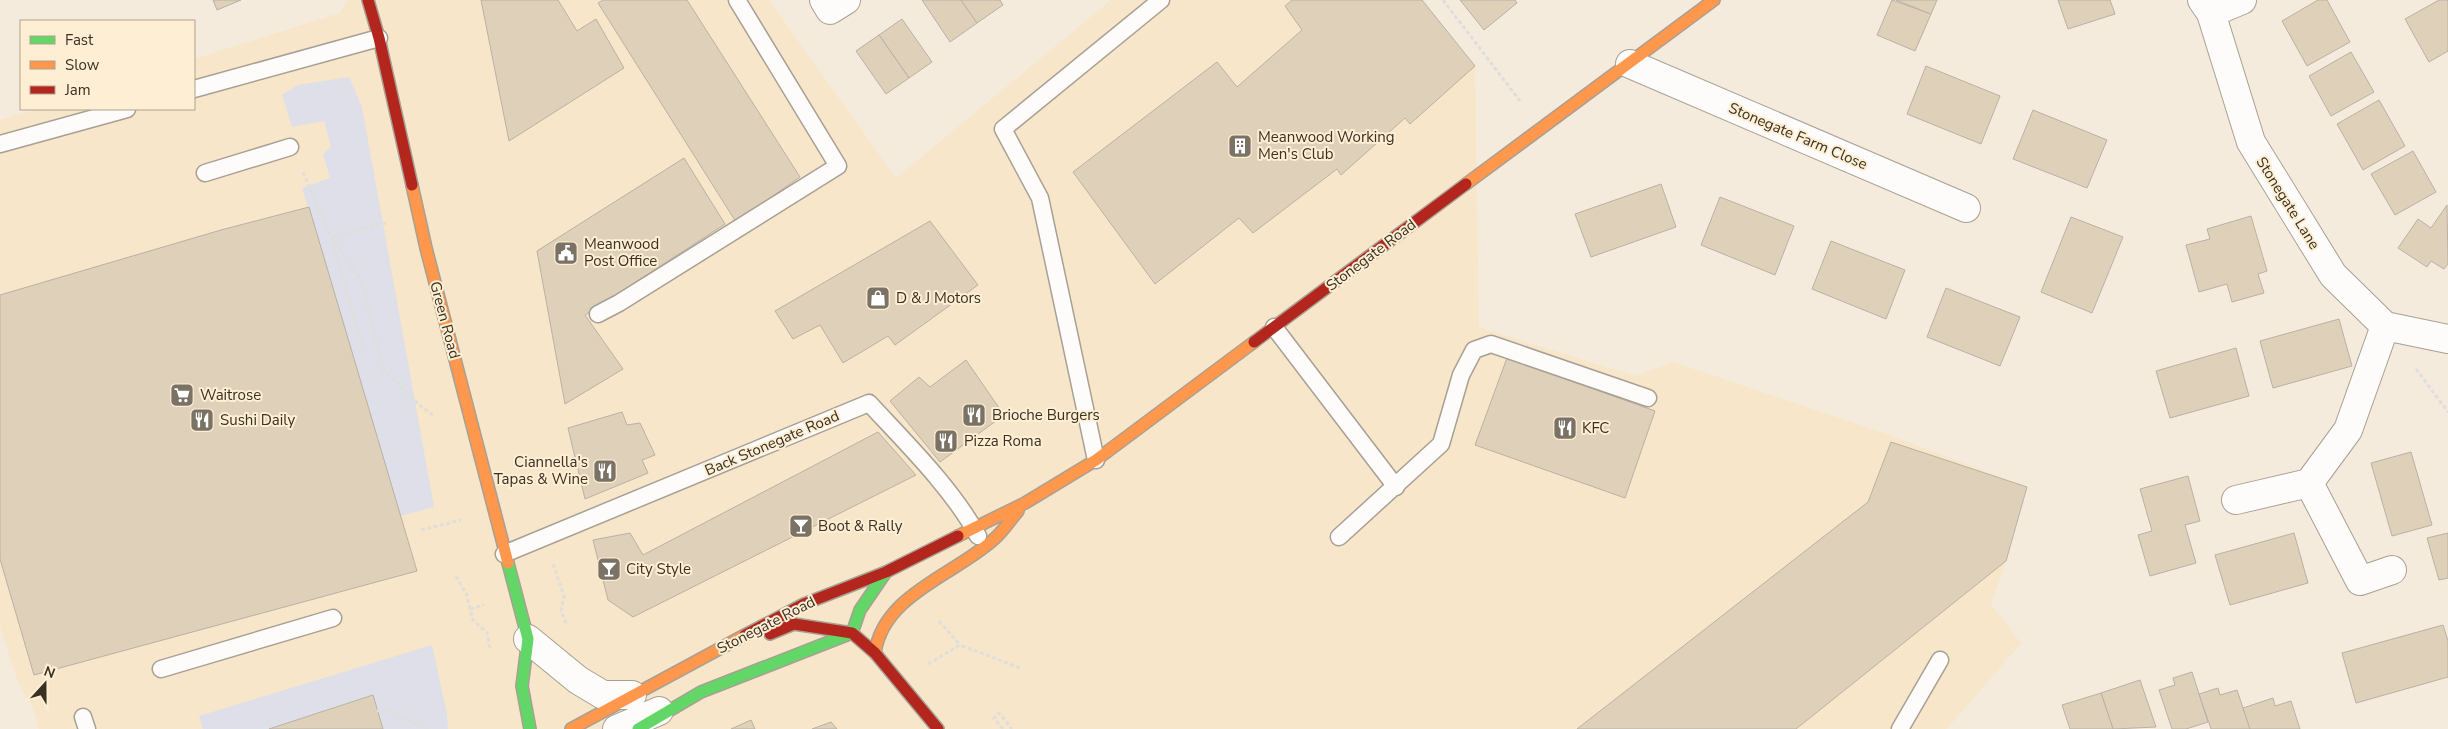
<svg xmlns="http://www.w3.org/2000/svg" width="2448" height="729" viewBox="0 0 2448 729" font-family="'Nunito Sans',sans-serif">
  <style>
    .built { fill: #f7e6c9 }
    .green { fill: #dedfe9 }
    .building { fill: #dfd1b9; stroke: #b9b1a5 }
    .lines { fill: none; stroke-linecap: round; stroke-linejoin: round }
    .lane-casing { stroke: #a8a094; stroke-width: 19 }
    .street-casing { stroke: #a8a094; stroke-width: 30 }
    .fast-casing { stroke: #a8a094; stroke-width: 14 }
    .slow-casing { stroke: #a8a094; stroke-width: 14 }
    .jam-casing { stroke: #a8a094; stroke-width: 14 }
    .path { stroke: #e0deda; stroke-width: 3; stroke-dasharray: 4 2.5; stroke-linecap: butt }
    .lane { stroke: #fdfcfa; stroke-width: 16 }
    .street { stroke: #fdfcfa; stroke-width: 28 }
    .fast { stroke: #63d668; stroke-width: 11 }
    .slow { stroke: #ff974d; stroke-width: 11 }
    .jam { stroke: #b3261e; stroke-width: 11 }
    .labels { text-anchor: middle; dominant-baseline: central; stroke-width: 4; stroke-linejoin: round; paint-order: stroke }
    .street-label { font-size: 15px; fill: #383124; stroke: #feeed3 }
    .poi-label { font-size: 15px; fill: #383124; stroke: #feeed3; text-anchor: start }
  </style>
  <rect width="100%" height="100%" fill="#f4ebdd"/>
  <path class="built" d="M347,0H769L896,178L1111,0H1422L1475,66L1479,327L1635,376L1673,362L1887,434L2027,487L2006,561L1991,604L2021,643L1947,729H39L33,709L18,682L0,627V120L37,109H194V59L340,13Z"/>
  <g class="green">
    <path d="M349,77L362,107L434,507L400,516L302,188L330,178L323,154L331,147L324,121L292,127L282,95L298,85Z"/>
    <path d="M432,645L447,714L448,729H383L373,695L269,729H203L199,716Z"/>
  </g>
  <g class="building">
    <path d="M213,0H241L217,10Z"/>
    <path d="M481,0H558L577,31L596,19L624,68L509,141Z"/>
    <path d="M603,0H687L800,177L736,222L598,3Z"/>
    <path d="M922,0H961L977,23L950,42Z"/>
    <path d="M961,0H1000L1003,5L977,23Z"/>
    <path d="M1292,0H1422L1475,66L1410,124L1405,118L1341,175L1337,169L1253,233L1239,218L1155,284L1073,172L1217,62L1237,87L1302,30L1285,6Z"/>
    <path d="M1460,0H1515L1517,3L1484,30Z"/>
    <path d="M1892,0L1931,14L1915,51L1877,35Z"/>
    <path d="M1896,0H1937L1931,14Z"/>
    <path d="M2058,0H2110L2115,14L2068,29Z"/>
    <path d="M2318,0H2327L2350,42L2307,66L2282,21Z"/>
    <path d="M2439,0H2448V51L2429,62L2405,19Z"/>
    <path d="M902,19L932,62L909,78L879,35Z"/>
    <path d="M879,35L909,78L886,94L856,51Z"/>
    <path d="M2351,52L2374,92L2331,116L2309,76Z"/>
    <path d="M1926,66L2000,96L1981,144L1907,114Z"/>
    <path d="M2379,100L2405,146L2363,170L2337,124Z"/>
    <path d="M2033,110L2107,140L2087,188L2013,159Z"/>
    <path d="M2413,151L2436,192L2395,215L2371,174Z"/>
    <path d="M684,158L725,224L585,315L623,369L565,404L537,251Z"/>
    <path d="M1661,184L1676,227L1591,257L1575,214Z"/>
    <path d="M1720,197L1794,226L1775,275L1701,245Z"/>
    <path d="M2447,205L2448,264L2444,269L2431,261L2427,267L2398,248L2418,219L2431,228Z"/>
    <path d="M309,207L417,571L34,675L0,559V295L221,230Z"/>
    <path d="M2251,216L2267,271L2258,274L2264,293L2232,302L2227,284L2199,292L2186,245L2210,239L2207,229Z"/>
    <path d="M2071,217L2123,237L2092,313L2041,292Z"/>
    <path d="M930,221L978,285L895,345L888,336L843,363L820,325L793,339L775,311Z"/>
    <path d="M1831,241L1905,270L1886,319L1812,289Z"/>
    <path d="M1946,288L2020,317L2000,366L1927,337Z"/>
    <path d="M2339,319L2352,366L2273,388L2260,341Z"/>
    <path d="M2236,348L2249,396L2170,418L2156,371Z"/>
    <path d="M1507,358L1655,411L1625,498L1475,445Z"/>
    <path d="M966,360L1004,415L940,462L890,401L919,377L930,387Z"/>
    <path d="M622,412L627,425L640,423L655,455L642,460L648,473L585,499L568,428Z"/>
    <path d="M878,432L916,475L633,617L608,600L593,540L630,533L643,555Z"/>
    <path d="M1891,442L2027,487L2006,561L1796,729H1577L1868,502Z"/>
    <path d="M2411,452L2432,525L2392,536L2371,463Z"/>
    <path d="M2188,476L2200,521L2185,525L2196,563L2150,576L2138,535L2152,531L2140,489Z"/>
    <path d="M2294,533L2308,583L2230,605L2215,555Z"/>
    <path d="M2448,533V578L2439,580L2427,538Z"/>
    <path d="M2443,625L2448,641V677L2356,703L2342,653Z"/>
    <path d="M2192,672L2208,722L2186,729H2172L2159,690L2175,685L2173,678Z"/>
    <path d="M2140,680L2156,727L2113,729L2101,693Z"/>
    <path d="M2218,688L2220,695L2237,690L2250,729H2211L2199,694Z"/>
    <path d="M2101,693L2113,729H2070L2062,705Z"/>
    <path d="M373,695L383,729H269Z"/>
    <path d="M2273,698L2275,706L2291,701L2300,729H2250L2243,708Z"/>
    <path d="M751,720L755,729H731Z"/>
    <path d="M831,722L837,729H812Z"/>
  </g>
  <g class="lines">
    <g class="lane-casing">
      <g id="lane">
        <path d="M194,89L379,38"/>
        <path d="M0,144L127,109"/>
        <path d="M205,173L290,147"/>
        <path d="M598,314L619,303L838,166L737,0"/>
        <path d="M1274,327L1396,487"/>
        <path d="M1096,460L1040,198L1003,129L1161,0"/>
        <path d="M1339,537L1441,444L1461,375L1474,350L1491,344L1648,398"/>
        <path d="M504,554L869,403C905,442 953,489 978,536"/>
        <path d="M161,669L333,618"/>
        <path d="M83,717L87,729"/>
        <path d="M1900,729L1940,660"/>
      </g>
    </g>
    <g class="street-casing">
      <g id="street">
        <path d="M824,0L830,10L846,0"/>
        <path d="M2202,0L2211,13L2251,142L2333,275L2385,326L2448,339"/>
        <path d="M2211,13L2242,0"/>
        <path d="M1630,64L1966,208"/>
        <path d="M2385,326L2348,430L2309,483L2360,581L2392,570"/>
        <path d="M2236,500L2309,483"/>
        <path d="M528,639L578,680L603,695H632"/>
        <path d="M617,729L659,711"/>
      </g>
    </g>
    <g class="fast-casing">
      <g id="fast">
        <path d="M508,563L528,639L522,686L530,729"/>
        <path d="M638,729L701,692L852,633L860,610L886,572"/>
      </g>
    </g>
    <g class="slow-casing">
      <g id="slow">
        <path d="M1466,184L1714,0"/>
        <path d="M412,185L426,248L508,563"/>
        <path d="M958,536L1025,503L1096,460L1254,342"/>
        <path d="M875,653C883,595 954,575 993,540C1003,532 1010,520 1018,511"/>
        <path d="M571,729L745,635"/>
      </g>
    </g>
    <g class="jam-casing">
      <g id="jam">
        <path d="M368,0L379,38L412,185"/>
        <path d="M1254,342L1466,184"/>
        <path d="M770,634L794,624L852,633L875,653L938,729"/>
        <path d="M745,635L804,604L886,572L958,536"/>
      </g>
    </g>
    <g class="path">
      <path d="M1443,0L1520,101"/>
      <path d="M303,172L331,237L363,283L382,368L418,404L433,415"/>
      <path d="M363,348L331,237L386,223"/>
      <path d="M2416,369L2448,412"/>
      <path d="M421,530L461,520"/>
      <path d="M553,564L564,596L561,611L567,625"/>
      <path d="M456,576L466,593L473,620L487,633L490,648"/>
      <path d="M470,609L484,605"/>
      <path d="M939,621L960,645"/>
      <path d="M928,664L960,645L1020,668"/>
      <path d="M377,711L387,710L428,729"/>
      <path d="M1003,729L994,718L999,713L1012,729"/>
    </g>
    <use href="#lane" class="lane"/>
    <use href="#street" class="street"/>
    <use href="#fast" class="fast"/>
    <use href="#slow" class="slow"/>
    <use href="#jam" class="jam"/>
  </g>
  <defs>
    <g id="building-square" transform="scale(1.25)"><rect x="-9" y="-9" width="18" height="18" rx="4" fill="#7a7265" stroke="#feeed3"/><path d="M-4-6H4V6H1V3H-1V6H-4ZM-2.5-4.3h1.7v1.8h-1.7ZM.8-4.3h1.7v1.8H.8ZM-2.5-1h1.7V.8h-1.7ZM.8-1h1.7V.8H.8Z" fill="#fff"/></g>
    <g id="civic-square" transform="scale(1.25)"><rect x="-9" y="-9" width="18" height="18" rx="4" fill="#7a7265" stroke="#feeed3"/><path d="M-.6-6.5H3V-4.5H.6V-3L4-1V1h2V6H-6V1h2V-1L-.6-3ZM-1.2 2.5V6h2.4V2.5Z" fill="#fff"/></g>
    <g id="shop-square" transform="scale(1.25)"><rect x="-9" y="-9" width="18" height="18" rx="4" fill="#7a7265" stroke="#feeed3"/><path d="M-5-2.5h2.3a2.7 3.5 0 0 1 5.4 0H5L5.5 6h-11ZM-1.5-2.5h3a1.5 2.3 0 0 0-3 0Z" fill="#fff"/></g>
    <g id="supermarket-square" transform="scale(1.25)"><rect x="-9" y="-9" width="18" height="18" rx="4" fill="#7a7265" stroke="#feeed3"/><path d="M-6-5.5h2.5l.6 2H6L4.5 2H-2.5L-4.4-4H-6ZM-1.5 3.2a1.3 1.3 0 1 0 .1 0ZM3 3.2a1.3 1.3 0 1 0 .1 0Z" fill="#fff"/></g>
    <g id="restaurant-square" transform="scale(1.25)"><rect x="-9" y="-9" width="18" height="18" rx="4" fill="#7a7265" stroke="#feeed3"/><path d="M-5-6h1v4h1v-4h1v4h1v-4h1v5L-1.5 .5V6h-2V.5L-5-1ZM5-6V6H3V1.5H1.5Q1.5-4 5-6Z" fill="#fff"/></g>
    <g id="bar-square" transform="scale(1.25)"><rect x="-9" y="-9" width="18" height="18" rx="4" fill="#7a7265" stroke="#feeed3"/><path d="M-6-5H6L.8 .8V4.5H3.5V6h-7V4.5H-.8V.8Z" fill="#fff"/></g>
  </defs>
  <g fill-rule="evenodd">
    <use href="#building-square" x="1240" y="146"/>
    <use href="#civic-square" x="566" y="253"/>
    <use href="#shop-square" x="878" y="298"/>
    <use href="#supermarket-square" x="182" y="395"/>
    <use href="#restaurant-square" x="974" y="415"/>
    <use href="#restaurant-square" x="202" y="420"/>
    <use href="#restaurant-square" x="1565" y="428"/>
    <use href="#restaurant-square" x="946" y="441"/>
    <use href="#restaurant-square" x="605" y="471"/>
    <use href="#bar-square" x="801" y="526"/>
    <use href="#bar-square" x="609" y="569"/>
  </g>
  <g class="labels">
    <g class="street-label">
      <text transform="translate(1798 136) rotate(23)">Stonegate Farm Close</text>
      <text transform="translate(2288 203) rotate(58)">Stonegate Lane</text>
      <text transform="translate(1371 255) rotate(-37)">Stonegate Road</text>
      <text transform="translate(445 320) rotate(75)">Green Road</text>
      <text transform="translate(772 443) rotate(-23)">Back Stonegate Road</text>
      <text transform="translate(766 625) rotate(-27)">Stonegate Road</text>
    </g>
    <g class="poi-label">
      <text x="1258" y="137">Meanwood Working<tspan x="1258" dy="17">Men's Club</tspan></text>
      <text x="584" y="244">Meanwood<tspan x="584" dy="17">Post Office</tspan></text>
      <text x="896" y="298">D &amp; J Motors</text>
      <text x="200" y="395">Waitrose</text>
      <text x="992" y="415">Brioche Burgers</text>
      <text x="220" y="420">Sushi Daily</text>
      <text x="1582" y="428">KFC</text>
      <text x="964" y="441">Pizza Roma</text>
      <text x="588" y="462" text-anchor="end">Ciannella's<tspan x="588" dy="17">Tapas &amp; Wine</tspan></text>
      <text x="818" y="526">Boot &amp; Rally</text>
      <text x="626" y="569">City Style</text>
    </g>
  </g>
  <rect x="20" y="20" width="175" height="90" fill="#feeed3" stroke="#afa28d"/>
  <rect x="30" y="36" width="25" height="8" fill="#63d668" stroke="#afa28d"/>
  <text x="65" y="45" font-size="15" fill="#383124">Fast</text>
  <rect x="30" y="61" width="25" height="8" fill="#ff974d" stroke="#afa28d"/>
  <text x="65" y="70" font-size="15" fill="#383124">Slow</text>
  <rect x="30" y="86" width="25" height="8" fill="#b3261e" stroke="#afa28d"/>
  <text x="65" y="95" font-size="15" fill="#383124">Jam</text>
  <g transform="translate(45 684) rotate(21)" stroke="#feeed3" stroke-width="4" paint-order="stroke">
  <path d="M0-4L9 19L0 12L-9 19Z" fill="#383124"/>
  <text y="-8" font-size="14" font-weight="bold" text-anchor="middle" fill="#383124">N</text>
  </g>
</svg>
